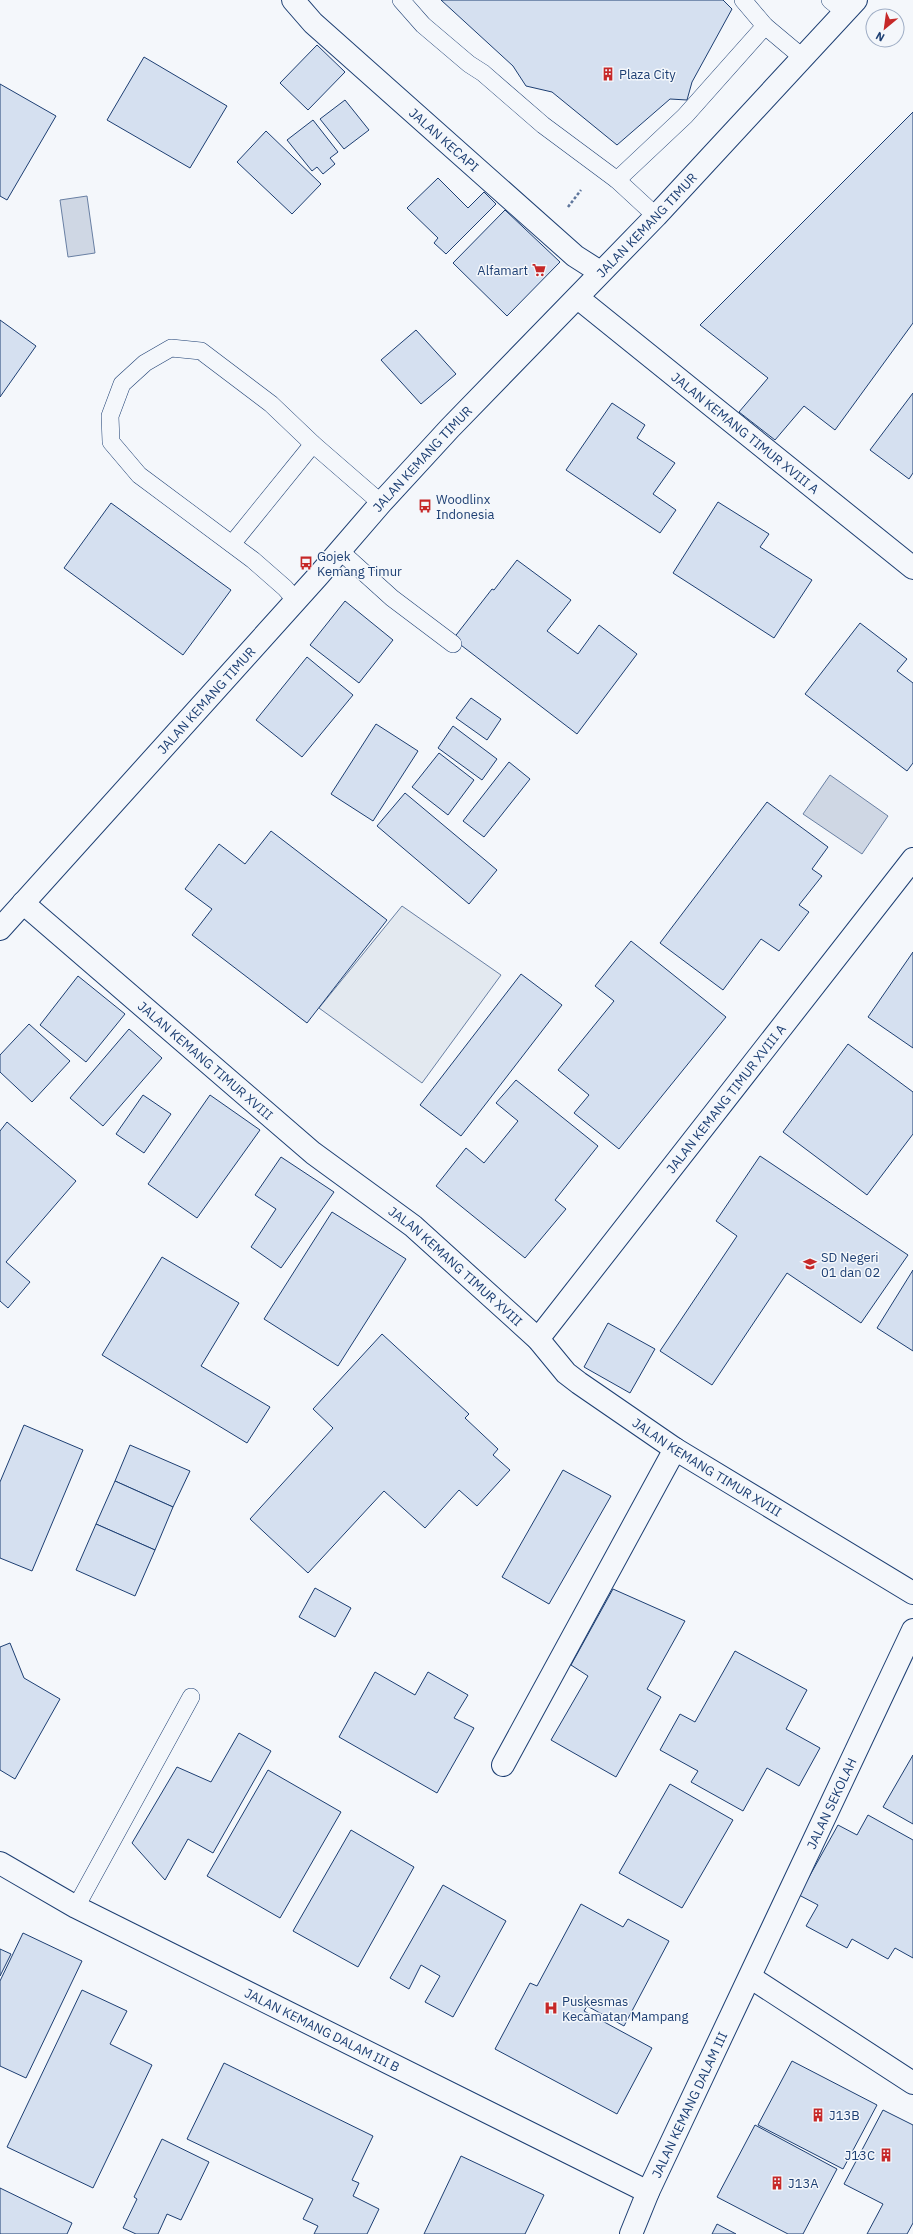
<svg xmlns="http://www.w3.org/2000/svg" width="913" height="2234" viewBox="0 0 913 2234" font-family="'IBM Plex Sans',sans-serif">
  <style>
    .green { fill: #e3e9f0; stroke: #687fa3 }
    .water { fill: #cfd7e4; stroke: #687fa3 }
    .building { fill: #d5e0f0; stroke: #1d3f73 }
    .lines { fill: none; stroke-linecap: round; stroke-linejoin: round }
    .service-casing { stroke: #1d3f73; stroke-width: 18 }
    .minor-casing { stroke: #1d3f73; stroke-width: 24 }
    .tertiary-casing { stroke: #1d3f73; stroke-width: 24 }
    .path { stroke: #5e769c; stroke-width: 2.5; stroke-dasharray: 3 2; stroke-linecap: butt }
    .service { stroke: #f4f7fb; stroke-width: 17 }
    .minor { stroke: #f4f7fb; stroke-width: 22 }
    .tertiary { stroke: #f4f7fb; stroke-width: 22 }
    .labels { text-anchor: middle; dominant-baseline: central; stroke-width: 3; stroke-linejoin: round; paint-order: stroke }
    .poi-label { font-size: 13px; fill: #1d3f73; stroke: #f4f7fb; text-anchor: start }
    .street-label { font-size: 13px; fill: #1d3f73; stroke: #f4f7fb }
  </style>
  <rect width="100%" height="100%" fill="#f4f7fb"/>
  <path class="green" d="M402,906L501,975L422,1083L319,1008Z"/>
  <g class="water">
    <path d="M87,196L95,253L68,257L60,200Z"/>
    <path d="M830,775L888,816L862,854L803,814Z"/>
  </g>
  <g class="building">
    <path d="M441,0H723L732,9L692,82L687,100L670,99L617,145L552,92L526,86L513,66Z"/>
    <path d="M317,45L345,72L308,110L280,83Z"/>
    <path d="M144,57L227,106L190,168L107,120Z"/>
    <path d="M0,84L56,116L7,200L0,196Z"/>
    <path d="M345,100L369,130L344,149L320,119Z"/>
    <path d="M913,112V323L835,430L804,406L775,440L739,412L768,378L700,325Z"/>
    <path d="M313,120L338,152L330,158L335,164L323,174L317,167L312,171L287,140Z"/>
    <path d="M266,131L321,184L292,214L237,162Z"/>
    <path d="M438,178L468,208L484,192L496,204L446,254L434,243L438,238L407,208Z"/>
    <path d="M505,210L560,262L507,316L453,263Z"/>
    <path d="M0,320L36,346L0,397Z"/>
    <path d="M416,330L456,374L421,404L381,360Z"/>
    <path d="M913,393V473L909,479L870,450Z"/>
    <path d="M612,403L645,425L637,438L675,463L653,494L676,510L660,533L566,470Z"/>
    <path d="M718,502L769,534L760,547L812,580L774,638L673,573Z"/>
    <path d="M111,503L231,590L183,655L64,568Z"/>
    <path d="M517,560L571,600L547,631L578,654L599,625L637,654L577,734L453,639L492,589L494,590Z"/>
    <path d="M345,601L393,640L359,683L310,645Z"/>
    <path d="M860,623L907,659L897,671L913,683V763L907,771L805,694Z"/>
    <path d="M307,657L353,695L302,757L256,720Z"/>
    <path d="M471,698L501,719L487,740L456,718Z"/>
    <path d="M376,724L418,751L373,821L331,794Z"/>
    <path d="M453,726L497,759L482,780L438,748Z"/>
    <path d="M439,753L474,780L448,815L412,787Z"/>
    <path d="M509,762L530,779L484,837L463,821Z"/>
    <path d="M405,793L497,870L469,904L377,826Z"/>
    <path d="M767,802L828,847L812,869L822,876L799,905L809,912L779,951L761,939L723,990L660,943Z"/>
    <path d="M271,831L387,920L307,1023L192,935L212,909L185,889L219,844L245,864Z"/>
    <path d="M631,941L726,1017L619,1149L574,1113L589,1095L558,1070L614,1001L595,986Z"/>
    <path d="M913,952V1048L868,1017Z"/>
    <path d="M521,974L562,1005L461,1136L420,1105Z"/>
    <path d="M78,976L125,1014L86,1062L40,1025Z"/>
    <path d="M29,1024L70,1061L32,1102L0,1072V1055Z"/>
    <path d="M129,1029L162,1058L103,1126L70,1098Z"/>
    <path d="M848,1044L913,1092V1134L867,1195L783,1132Z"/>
    <path d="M516,1080L598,1146L555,1200L566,1209L525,1258L436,1186L466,1148L484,1163L518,1121L496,1103Z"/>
    <path d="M143,1095L171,1114L144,1153L116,1134Z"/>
    <path d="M210,1095L260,1130L197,1218L148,1184Z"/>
    <path d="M7,1122L76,1181L6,1262L30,1282L8,1308L0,1301V1131Z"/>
    <path d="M760,1156L908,1255L861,1323L787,1273L712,1385L660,1351L737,1236L716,1221Z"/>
    <path d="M281,1157L334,1192L281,1268L251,1247L276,1209L255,1195Z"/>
    <path d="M332,1212L406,1259L338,1366L264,1319Z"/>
    <path d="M162,1257L239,1303L201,1366L270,1407L247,1443L102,1355Z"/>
    <path d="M913,1270V1351L877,1328Z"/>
    <path d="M608,1323L655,1349L630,1393L584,1367Z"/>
    <path d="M382,1334L469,1414L465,1418L498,1449L493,1455L510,1470L477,1506L459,1490L425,1528L384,1491L308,1573L250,1519L333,1428L313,1409Z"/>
    <path d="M24,1425L83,1450L32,1571L0,1558V1482Z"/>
    <path d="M130,1445L190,1471L173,1507L115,1481Z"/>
    <path d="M563,1470L611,1496L549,1604L502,1577Z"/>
    <path d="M115,1481L173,1507L155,1550L96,1524Z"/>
    <path d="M96,1524L155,1550L135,1596L76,1570Z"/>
    <path d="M315,1588L351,1608L335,1637L299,1617Z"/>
    <path d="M613,1589L685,1621L647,1689L661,1697L616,1777L551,1740L588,1676L571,1665Z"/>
    <path d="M10,1643L24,1678L60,1699L15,1779L0,1770V1647Z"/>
    <path d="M735,1651L807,1690L786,1729L820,1748L799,1786L767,1768L743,1811L691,1782L698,1771L660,1750L680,1714L695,1722Z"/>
    <path d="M375,1672L415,1695L428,1672L468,1695L454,1718L474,1728L437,1793L339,1737Z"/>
    <path d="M239,1733L271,1751L213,1853L188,1839L165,1880L132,1843L177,1767L211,1782Z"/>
    <path d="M913,1755V1824L883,1807Z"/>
    <path d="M268,1770L341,1812L280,1918L207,1876Z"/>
    <path d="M670,1784L733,1820L682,1908L619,1873Z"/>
    <path d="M868,1815L913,1840V1958L895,1948L888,1959L852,1939L847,1948L806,1926L818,1905L799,1895L838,1825L857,1835Z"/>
    <path d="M351,1830L414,1867L358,1967L293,1931Z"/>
    <path d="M443,1885L506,1921L453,2017L425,2002L440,1976L421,1965L409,1989L390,1978Z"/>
    <path d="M581,1904L623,1927L628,1919L669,1941L624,2026L587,2006L584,2011L652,2048L617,2114L495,2049L530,1983L537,1986Z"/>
    <path d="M23,1933L82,1961L26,2078L0,2066V1981Z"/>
    <path d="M0,1949L11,1954L0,1976Z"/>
    <path d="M82,1990L127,2011L110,2044L152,2065L93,2188L7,2147Z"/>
    <path d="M792,2061L877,2105L843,2169L758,2125Z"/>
    <path d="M224,2063L373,2136L352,2180L359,2183L353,2196L379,2209L367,2234H314L318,2226L303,2219L313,2199L187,2139Z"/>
    <path d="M883,2110L913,2125V2223L907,2234H867L883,2204L844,2184Z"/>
    <path d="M755,2125L837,2169L803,2234H788L717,2197Z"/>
    <path d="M162,2139L209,2162L181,2220L167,2214L158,2234H136L123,2228L137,2199L134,2197Z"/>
    <path d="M461,2156L544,2195L525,2234H424Z"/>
    <path d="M0,2188L72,2223L67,2234H0Z"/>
    <path d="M717,2224L736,2234H712Z"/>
  </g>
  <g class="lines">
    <g class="service-casing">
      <g id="service">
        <path d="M401,0L423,25L469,64L483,73L543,125L617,180L656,216"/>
        <path d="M743,0L765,26L802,57"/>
        <path d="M830,0L845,12"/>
        <path d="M617,180L685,116L765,26"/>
        <path d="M232,544L313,444"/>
        <path d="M340,551L392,598L453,644"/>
        <path d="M296,601L285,588L253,560L139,475L111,442L110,416L122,384L145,363L171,348L201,351L271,404L313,444L381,503"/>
        <path d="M76,1907L191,1697"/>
      </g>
    </g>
    <g class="minor-casing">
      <g id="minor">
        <path id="s1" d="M293,0L313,23L575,256L600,272"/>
        <path id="s2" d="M578,298L913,568"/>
        <path id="s3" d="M23,903L313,1153L413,1226L538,1339L566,1373L579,1383L675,1449L913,1593"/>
        <path id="s4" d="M538,1339L913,859"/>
        <path d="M503,1765L675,1449"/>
        <path id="s5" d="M0,1863L76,1907L648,2192"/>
        <path d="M750,1977L913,2083"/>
        <path id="s6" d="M631,2234L648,2192L913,1630"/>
      </g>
    </g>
    <g class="tertiary-casing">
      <g id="tertiary">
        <path id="s7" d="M0,929L318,576L381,503L450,428L656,216L856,0"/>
      </g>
    </g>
    <path class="path" d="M568,207L581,190"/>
    <use href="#service" class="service"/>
    <use href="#minor" class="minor"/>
    <use href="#tertiary" class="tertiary"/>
  </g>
  <defs>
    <g id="building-bare" transform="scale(1.08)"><path d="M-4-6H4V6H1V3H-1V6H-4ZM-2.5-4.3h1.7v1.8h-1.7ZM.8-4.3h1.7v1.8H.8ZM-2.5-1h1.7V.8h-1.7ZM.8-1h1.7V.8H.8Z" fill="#c62828" stroke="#f4f7fb" stroke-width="2.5" paint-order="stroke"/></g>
    <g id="supermarket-bare" transform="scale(1.08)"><path d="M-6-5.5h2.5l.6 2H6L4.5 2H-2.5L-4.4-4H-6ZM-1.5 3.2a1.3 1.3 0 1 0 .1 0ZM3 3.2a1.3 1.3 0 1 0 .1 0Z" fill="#c62828" stroke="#f4f7fb" stroke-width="2.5" paint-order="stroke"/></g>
    <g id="bus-bare" transform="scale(1.08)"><path d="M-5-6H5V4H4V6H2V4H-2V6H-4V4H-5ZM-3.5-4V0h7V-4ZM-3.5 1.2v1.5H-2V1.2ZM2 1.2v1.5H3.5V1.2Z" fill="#c62828" stroke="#f4f7fb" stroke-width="2.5" paint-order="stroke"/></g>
    <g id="school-bare" transform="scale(1.08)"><path d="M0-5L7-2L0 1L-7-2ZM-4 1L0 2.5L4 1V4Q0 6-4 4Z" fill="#c62828" stroke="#f4f7fb" stroke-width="2.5" paint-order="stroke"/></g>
    <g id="hospital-bare" transform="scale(1.08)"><path d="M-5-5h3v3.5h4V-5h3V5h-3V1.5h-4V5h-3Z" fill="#c62828" stroke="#f4f7fb" stroke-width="2.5" paint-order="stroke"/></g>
  </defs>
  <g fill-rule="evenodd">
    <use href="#building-bare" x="608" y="74"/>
    <use href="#supermarket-bare" x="539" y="270"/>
    <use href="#bus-bare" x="425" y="506"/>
    <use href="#bus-bare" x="306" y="563"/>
    <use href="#school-bare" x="810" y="1264"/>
    <use href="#hospital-bare" x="551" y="2008"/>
    <use href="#building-bare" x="818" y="2115"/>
    <use href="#building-bare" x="886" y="2155"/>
    <use href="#building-bare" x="777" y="2183"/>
  </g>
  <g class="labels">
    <g class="poi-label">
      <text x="619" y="74">Plaza City</text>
      <text x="528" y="270" text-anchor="end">Alfamart</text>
      <text x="436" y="499">Woodlinx<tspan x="436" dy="15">Indonesia</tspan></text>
      <text x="317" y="556">Gojek<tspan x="317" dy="15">Kemang Timur</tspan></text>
      <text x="821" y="1257">SD Negeri<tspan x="821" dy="15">01 dan 02</tspan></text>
      <text x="562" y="2001">Puskesmas<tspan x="562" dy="15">Kecamatan Mampang</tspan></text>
      <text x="829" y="2115">J13B</text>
      <text x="875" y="2155" text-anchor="end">J13C</text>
      <text x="788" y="2183">J13A</text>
    </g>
    <g class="street-label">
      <text stroke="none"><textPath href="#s1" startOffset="206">JALAN KECAPI</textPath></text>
      <text stroke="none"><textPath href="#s7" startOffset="956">JALAN KEMANG TIMUR</textPath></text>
      <text stroke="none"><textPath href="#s2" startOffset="215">JALAN KEMANG TIMUR XVIII A</textPath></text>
      <text stroke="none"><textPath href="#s7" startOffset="632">JALAN KEMANG TIMUR</textPath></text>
      <text stroke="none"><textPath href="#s7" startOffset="308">JALAN KEMANG TIMUR</textPath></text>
      <text stroke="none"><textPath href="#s3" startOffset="241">JALAN KEMANG TIMUR XVIII</textPath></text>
      <text stroke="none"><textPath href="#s4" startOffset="305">JALAN KEMANG TIMUR XVIII A</textPath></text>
      <text stroke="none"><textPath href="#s3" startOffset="565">JALAN KEMANG TIMUR XVIII</textPath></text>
      <text stroke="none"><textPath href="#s3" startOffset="889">JALAN KEMANG TIMUR XVIII</textPath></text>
      <text stroke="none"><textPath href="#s6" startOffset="475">JALAN SEKOLAH</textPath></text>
      <text stroke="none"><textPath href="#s5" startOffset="363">JALAN KEMANG DALAM III B</textPath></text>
      <text stroke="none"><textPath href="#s6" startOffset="142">JALAN KEMANG DALAM III</textPath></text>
    </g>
  </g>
  <g transform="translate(885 28) rotate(209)"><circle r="19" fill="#f4f7fb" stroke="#9eadc5"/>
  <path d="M0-3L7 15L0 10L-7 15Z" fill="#c62828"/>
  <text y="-6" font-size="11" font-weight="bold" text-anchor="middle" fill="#1d3f73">N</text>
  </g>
</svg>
